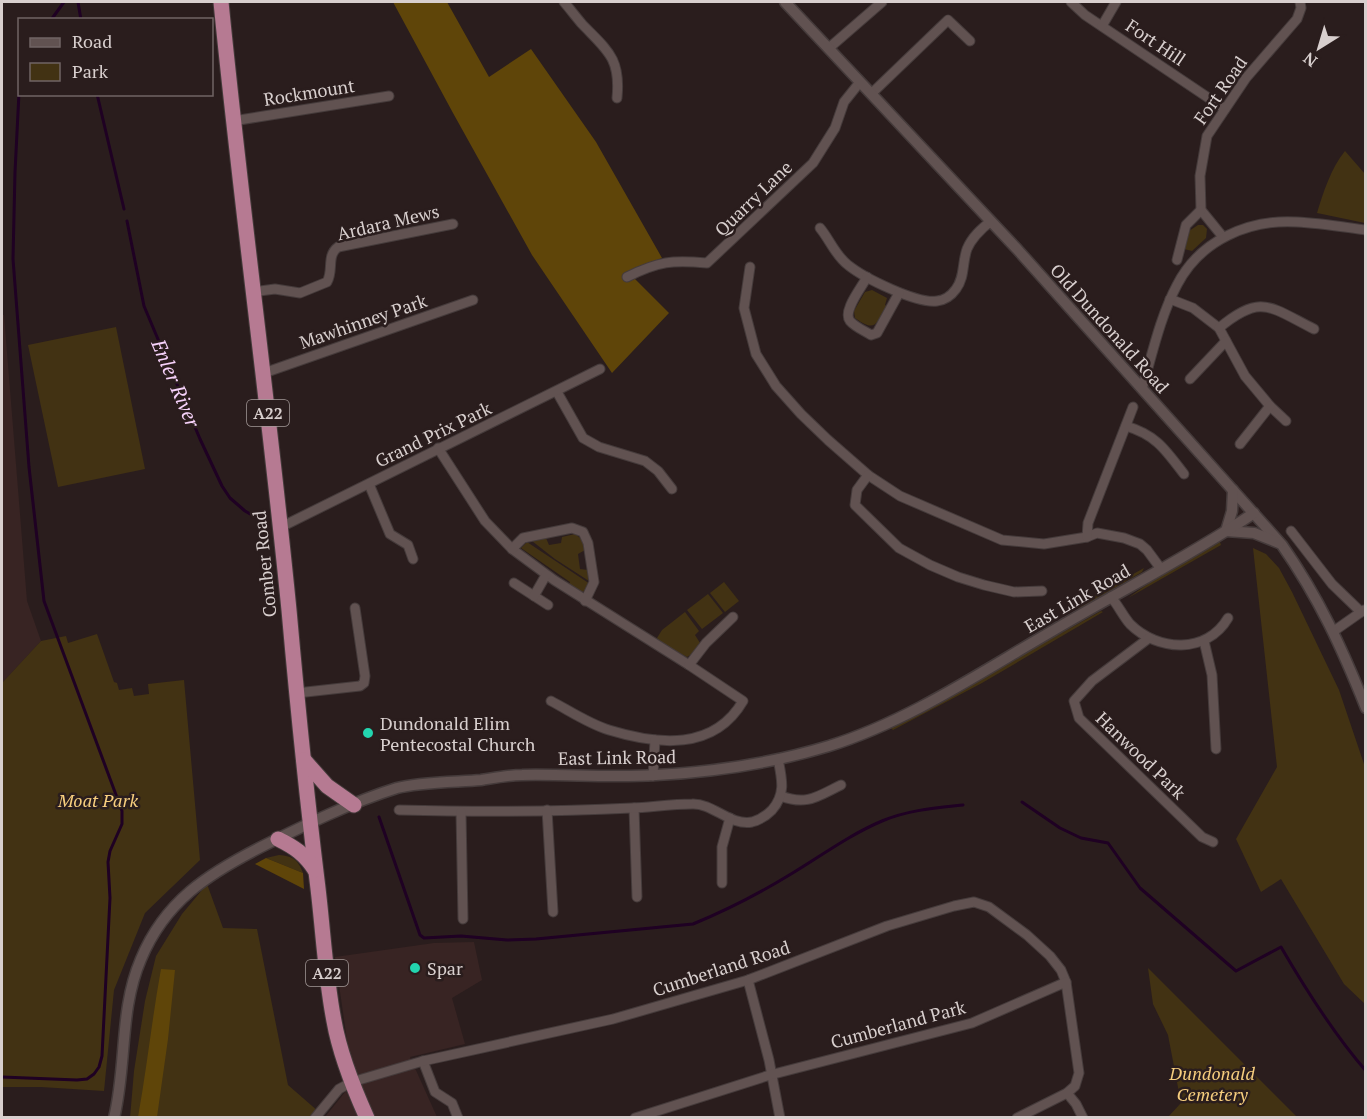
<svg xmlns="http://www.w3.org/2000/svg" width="1367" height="1119" viewBox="0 0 1367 1119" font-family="'PT Serif',serif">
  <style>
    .built { fill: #382423 }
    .green { fill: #423213 }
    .forest { fill: #5f4509 }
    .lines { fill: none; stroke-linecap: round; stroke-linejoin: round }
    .stream { stroke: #1f0123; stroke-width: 3 }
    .minor-casing { stroke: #453b3b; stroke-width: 11 }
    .tertiary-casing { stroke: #453b3b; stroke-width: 13 }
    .trunk-casing { stroke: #453b3b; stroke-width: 17 }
    .minor { stroke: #615251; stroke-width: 9 }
    .tertiary { stroke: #615251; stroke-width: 10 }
    .trunk { stroke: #b67a92; stroke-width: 15 }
    .poi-dot { fill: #23d5af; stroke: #2a1d1d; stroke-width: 2 }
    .labels { text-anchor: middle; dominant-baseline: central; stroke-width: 5; stroke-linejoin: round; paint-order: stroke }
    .shield { fill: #2a1d1d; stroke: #a49a99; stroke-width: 1.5 }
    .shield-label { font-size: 16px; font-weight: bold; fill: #d8cfce }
    .street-label { font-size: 18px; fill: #d8cfce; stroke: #2a1d1d }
    .poi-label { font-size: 18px; fill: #d8cfce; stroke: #2a1d1d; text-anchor: start }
    .park-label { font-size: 18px; font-style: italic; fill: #f7ce7e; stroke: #2a1d1d }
    .water-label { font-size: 20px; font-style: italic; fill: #f6d2fa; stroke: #2a1d1d }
  </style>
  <rect width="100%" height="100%" fill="#2a1d1d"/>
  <g class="built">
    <path d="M2,315H4L27,601L41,641L2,683Z"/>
    <path d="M474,942L482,980L452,998L465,1044L410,1057L437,1117H375L350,1061L335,957L434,943Z"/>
    <path d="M346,1091L358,1117H325Z"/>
  </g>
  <g class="green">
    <path d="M1345,151L1365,174V223L1317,213C1323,193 1331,168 1345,151Z"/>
    <path d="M1198,225H1203L1207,229L1206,238L1192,251L1184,249L1189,231Z"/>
    <path d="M872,290L887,298L885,305L888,307C875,324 876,333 855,318L854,311L865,292Z"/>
    <path d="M116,327L145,469L58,487L28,345Z"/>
    <path d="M575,534L584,541L585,550L578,554L580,569L588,570L589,581L555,559L532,541L546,538L549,545L561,543L562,537Z"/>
    <path d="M527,542L590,584L586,591L581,592L569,584L570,582L521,548Z"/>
    <path d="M1220,542L1221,545L1128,598L1149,583Z"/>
    <path d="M1253,548L1266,554L1279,568L1292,592L1339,690L1365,767V1004L1344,984L1281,879L1261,892L1236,839L1277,767Z"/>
    <path d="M1144,568L1142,572L1078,609L1076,606Z"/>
    <path d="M724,582L739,601L725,612L710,593Z"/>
    <path d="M708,594L723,613L702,629L687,610Z"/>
    <path d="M1101,611L1103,612L982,683L893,730L891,728Z"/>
    <path d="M685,612L699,631L695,635L700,643L693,653L687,657L659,642L657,638L662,630Z"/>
    <path d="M97,634L114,682L117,683L119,690L132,688L134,696L149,694L148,684L184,680L200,860L145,913L114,990L104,1091L41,1087H2V683L41,641L66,636L68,643Z"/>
    <path d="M279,855C293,856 298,860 303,873L266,858Z"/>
    <path d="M207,884L223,928L257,929L288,1085L319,1112L315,1118H130L134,1071L145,1001L156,956L182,914Z"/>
    <path d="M1148,968L1297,1117H1168L1181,1103L1168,1035L1153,1004Z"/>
  </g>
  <g class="forest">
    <path d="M393,2H447L489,77L531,49L596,142L662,258L628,272L669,313L612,373L532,255L453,113Z"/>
    <path d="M266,858L303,873L304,889L255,864Z"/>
    <path d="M161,969L175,970L168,1039L157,1117H138C147,1068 152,1018 161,969Z"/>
  </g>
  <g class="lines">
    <g class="stream">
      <path d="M78,2L81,20"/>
      <path d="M51,20L64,2"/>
      <path d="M97,94L124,209"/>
      <path d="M127,221L144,306L200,439L222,486L230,498L245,511L266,523"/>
      <path d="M1022,802L1060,828L1081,838L1108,843L1140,888L1236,971L1281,947C1306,990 1333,1033 1366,1071"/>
      <path d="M379,817L420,935L424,938L461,936L507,940L536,939L693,924C727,910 760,893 791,874C821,856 849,835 882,821C908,810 935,808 963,805"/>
      <path d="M2,1077L77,1080L87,1079L94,1074L99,1067L102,1056L110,898L108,862L110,851L122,824V811L44,601L29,467L13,259L15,172L20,73"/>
    </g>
    <g class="minor-casing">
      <g id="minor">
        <path d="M564,2C570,9 576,17 582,24C607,50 621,58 617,98"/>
        <path d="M1071,2L1085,15L1225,109"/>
        <path d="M1102,26L1116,2"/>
        <path d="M829,48L882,2"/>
        <path d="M871,94L948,20L970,41"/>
        <path d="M233,121L389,96"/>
        <path d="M820,228C830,240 835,255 848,265C864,278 917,304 937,301C946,300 951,296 956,289C965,277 962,263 967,249C972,237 981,229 991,221"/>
        <path d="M1223,237L1201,210L1200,176L1207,136L1246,78L1297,19L1301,8L1300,2"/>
        <path d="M1177,260L1186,225L1201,210"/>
        <path d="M750,267L744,308L756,354L776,386L801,414L828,440L868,475L900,496L1002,540L1044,544L1087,537L1097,533L1124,538L1140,544L1147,550L1161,569"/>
        <path d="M627,277C659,261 672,260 707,263L813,163L835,128L844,102L860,82"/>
        <path d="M867,277C862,287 842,311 850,321C855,327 865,331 871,335L877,333L899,293"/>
        <path d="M252,292L275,289L300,293L327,282C334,270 326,256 338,247L453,224"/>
        <path d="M1170,299L1193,308L1219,328L1245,376L1270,406L1286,421"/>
        <path d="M1219,328C1261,293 1270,307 1314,329"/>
        <path d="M264,373L473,300"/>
        <path d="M1190,379L1226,341"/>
        <path d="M1142,389C1152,355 1160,317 1177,285C1200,240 1249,219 1297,222C1320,223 1343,227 1366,230"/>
        <path d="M557,392L583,438L599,447L645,461L658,471L672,489"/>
        <path d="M1126,426C1156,435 1165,449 1184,474"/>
        <path d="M1240,444L1270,406"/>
        <path d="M438,448L485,521L512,549L554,580L689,665L743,701C714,751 658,745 609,730C589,724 570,711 551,701"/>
        <path d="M868,475L857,490L855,505L899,548L930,565L958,577L984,585L1014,592L1042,591"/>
        <path d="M369,484L390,534L408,545L413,559"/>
        <path d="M281,527L600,369"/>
        <path d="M1291,531L1332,584L1361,612"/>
        <path d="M1087,537L1088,523L1133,407"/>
        <path d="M512,549L523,538L572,528L583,532L588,543L594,582L585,601"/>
        <path d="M514,583L548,605"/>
        <path d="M534,596L546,575"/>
        <path d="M1111,597C1118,605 1123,616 1130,624C1158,652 1207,654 1228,618"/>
        <path d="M1334,631L1364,610"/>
        <path d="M1149,638L1092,681L1074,701L1079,718L1202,837L1213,842"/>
        <path d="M1204,641L1212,675L1216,749"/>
        <path d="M689,665L706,643L733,617"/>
        <path d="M297,693L360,686L364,683L365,676L355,608"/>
        <path d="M653,776L655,740"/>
        <path d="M781,796C807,806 818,796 841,785"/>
        <path d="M634,808L637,897"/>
        <path d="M399,810C476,812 555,812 632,808C652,807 672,804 692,804C713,803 730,826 752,822C760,820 767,815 772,810C786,794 782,779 778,759"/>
        <path d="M547,810L553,912"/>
        <path d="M461,812L463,919"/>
        <path d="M722,883V847L730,818"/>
        <path d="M748,980L769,1060L780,1118"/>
        <path d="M423,1061L435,1092L452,1103L458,1118"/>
        <path d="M1067,1093L1076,1104L1083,1118"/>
        <path d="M315,1118L339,1089L352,1082L423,1061L613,1019L748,980L887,926L954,906L974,902L989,907L1027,935L1050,956L1061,970L1066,982"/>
        <path d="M635,1118L770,1075L972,1023L1066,982L1079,1073L1075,1086L1067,1093L1017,1118"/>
      </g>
    </g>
    <g class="tertiary-casing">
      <g id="tertiary">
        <path d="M785,2L1017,249L1282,545C1319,598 1342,648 1366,708"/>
        <path d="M1233,490L1232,511L1226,531L1254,533L1279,543"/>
        <path d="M114,1118C127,1065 119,1010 141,959C165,901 208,874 261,847C303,826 352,802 397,788C419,782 457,782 481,780C494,778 508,775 522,775C567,774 612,778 656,775C714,772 773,763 829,746C909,721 981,672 1054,630C1120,591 1190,556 1254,513"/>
      </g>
    </g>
    <g class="trunk-casing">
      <g id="trunk">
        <path d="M221,2C241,205 269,407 289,610C297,700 306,790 317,880C323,927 325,975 334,1021C340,1055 353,1087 367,1118"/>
        <path d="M304,760L327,786L354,805"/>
        <path d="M278,839C294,847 305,854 315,870"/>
      </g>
    </g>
    <use href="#minor" class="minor"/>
    <use href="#tertiary" class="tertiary"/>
    <use href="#trunk" class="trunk"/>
  </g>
  <g class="poi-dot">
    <circle cx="368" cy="733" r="6"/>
    <circle cx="415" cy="968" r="6"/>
  </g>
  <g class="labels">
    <g class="shield">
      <rect x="247" y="400" width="42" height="26" rx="4.5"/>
      <rect x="306" y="960" width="42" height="26" rx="4.5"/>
    </g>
    <g class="shield-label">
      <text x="268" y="413">A22</text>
      <text x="327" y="973">A22</text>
    </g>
    <g class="street-label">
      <text transform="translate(1156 42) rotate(34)">Fort Hill</text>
      <text transform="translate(1220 90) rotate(-55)">Fort Road</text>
      <text transform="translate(309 92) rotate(-9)">Rockmount</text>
      <text transform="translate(753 198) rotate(-44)">Quarry Lane</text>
      <text transform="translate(388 222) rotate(-13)">Ardara Mews</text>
      <text transform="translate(363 321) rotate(-19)">Mawhinney Park</text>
      <text transform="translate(1110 328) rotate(48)">Old Dundonald Road</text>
      <text transform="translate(433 434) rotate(-26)">Grand Prix Park</text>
      <text transform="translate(264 564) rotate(-96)">Comber Road</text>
      <text transform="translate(1077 598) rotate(-30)">East Link Road</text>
      <text transform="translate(1141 755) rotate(44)">Hanwood Park</text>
      <text transform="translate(617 757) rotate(-1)">East Link Road</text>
      <text transform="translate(721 968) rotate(-18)">Cumberland Road</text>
      <text transform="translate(898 1024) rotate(-15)">Cumberland Park</text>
    </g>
    <g class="poi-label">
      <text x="380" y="723">Dundonald Elim<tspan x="380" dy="21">Pentecostal Church</tspan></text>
      <text x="427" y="968">Spar</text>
    </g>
    <g class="park-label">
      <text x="98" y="800">Moat Park</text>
      <text x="1212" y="1073">Dundonald<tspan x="1212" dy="21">Cemetery</tspan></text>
    </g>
    <g class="water-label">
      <text transform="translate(176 383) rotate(67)">Enler River</text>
    </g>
  </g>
  <rect width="1367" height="1119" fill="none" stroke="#d8cfce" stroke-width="6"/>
  <rect x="18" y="18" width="195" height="78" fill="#2a1d1d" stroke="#706464" stroke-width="1.5"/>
  <rect x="30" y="38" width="30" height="9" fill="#615251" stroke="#706464" stroke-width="1.5"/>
  <text x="72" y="48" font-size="18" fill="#d8cfce">Road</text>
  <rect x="30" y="63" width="30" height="18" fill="#423213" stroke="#706464" stroke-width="1.5"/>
  <text x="72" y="78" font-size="18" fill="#d8cfce">Park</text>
  <g transform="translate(1319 48) rotate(217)" stroke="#2a1d1d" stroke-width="4.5" paint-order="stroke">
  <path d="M0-4.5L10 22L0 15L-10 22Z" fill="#d8cfce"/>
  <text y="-9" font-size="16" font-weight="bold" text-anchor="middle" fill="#d8cfce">N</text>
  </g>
</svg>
